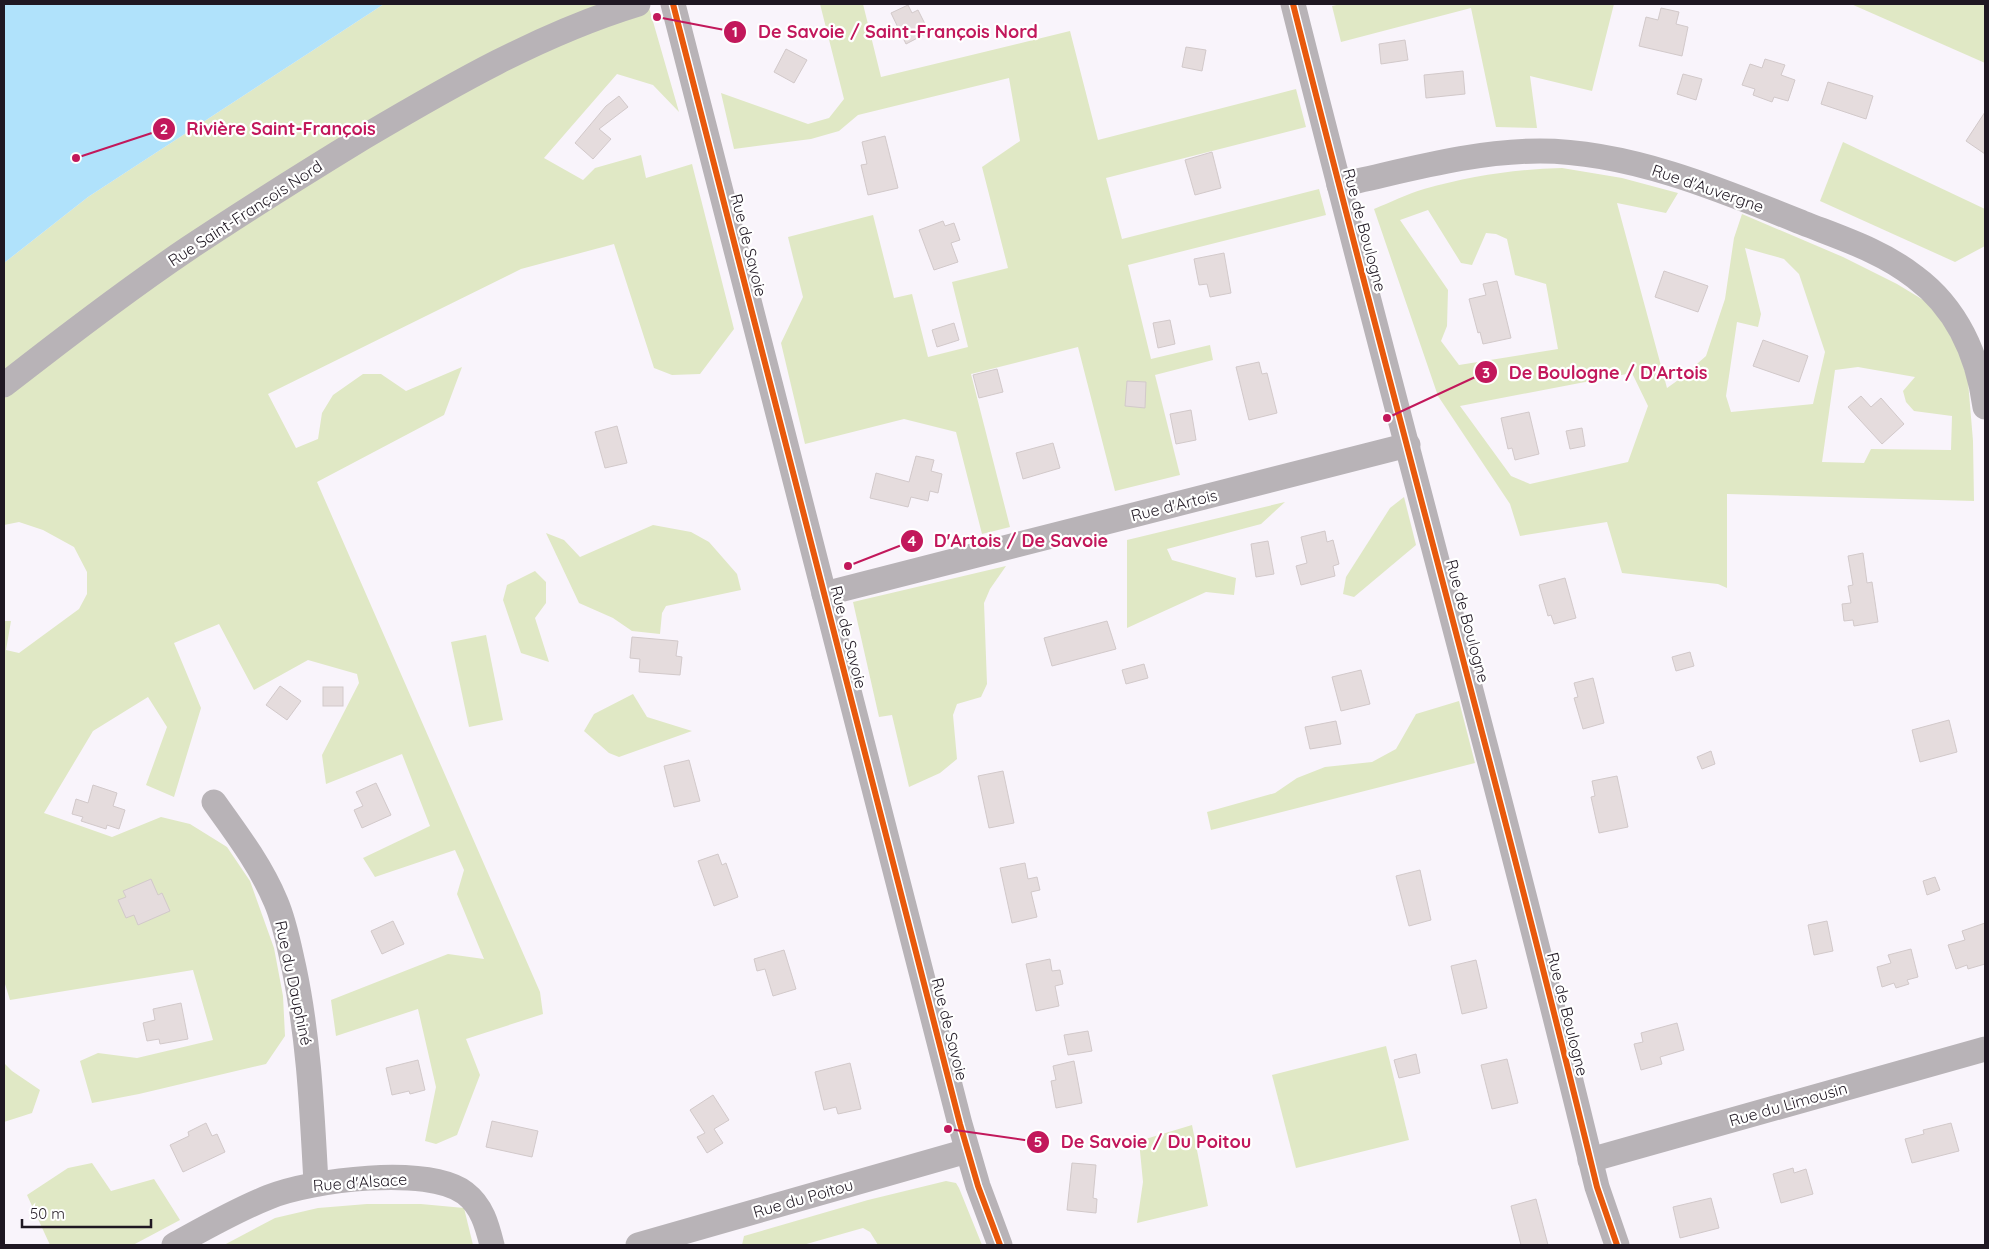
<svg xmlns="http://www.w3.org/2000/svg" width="1989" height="1249" viewBox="0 0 1989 1249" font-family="Quicksand,sans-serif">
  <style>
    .green { fill: #e0e8c5; fill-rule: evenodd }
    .water { fill: #b0e2fb }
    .building { fill: #e5dcdd; stroke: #d2c9ca }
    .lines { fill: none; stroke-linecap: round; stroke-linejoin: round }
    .minor { stroke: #b8b3b7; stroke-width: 25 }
    .cycleway-casing { stroke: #fff; stroke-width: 9 }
    .cycleway { stroke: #e8590c; stroke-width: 6 }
    .labels { text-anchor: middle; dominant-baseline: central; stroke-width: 4.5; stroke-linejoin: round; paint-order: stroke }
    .street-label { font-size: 16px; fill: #1f1722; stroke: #fff }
    .leader { fill: none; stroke: #c2185b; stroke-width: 2 }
    .callout-dot { fill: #c2185b; stroke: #fff; stroke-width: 2 }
    .mark-label { font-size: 15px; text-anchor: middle; font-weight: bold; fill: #fff }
    .callout-label { font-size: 18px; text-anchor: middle; font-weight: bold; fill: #c2185b; stroke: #fff; stroke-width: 4.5; stroke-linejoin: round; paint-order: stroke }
  </style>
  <rect width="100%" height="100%" fill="#f9f4fb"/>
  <g class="green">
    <path d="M384,4H648L679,112L653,85L617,74L544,158L583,180L595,168L641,155L646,178L692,164L734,329L700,374L672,375L654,368L614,244L521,269L268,394L296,448L318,439L322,413L333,395L363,374H381L406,391L462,367L444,415L317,482L540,992L543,1014L466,1039L480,1075L457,1135L436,1144L425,1141L436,1087L418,1009L336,1036L331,1000L448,954L484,959L457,894L464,870L455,850L375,877L363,858L430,826L402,754L326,784L322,755L359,683L357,674L308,660L254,690L219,624L174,643L201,708L174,797L146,785L167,727L148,697L93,731L44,813L112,837L161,817L190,824L227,847L250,881L274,948L283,996L285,1036L266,1064L139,1094L92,1103L80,1061L98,1053L137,1058L213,1040L193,970L10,1000L4,981V621H11L6,650L19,653L79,609L87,594V572L74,547L43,530L19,522L4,525V263L88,197Z"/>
    <path d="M820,4H863L881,77L1070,31L1098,140L1296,89L1306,127L1106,178L1122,239L1319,189L1326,215L1128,265L1151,359L1210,345L1213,360L1155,375L1180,475L1115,491L1078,347L971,374L1010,527L982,534L956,432L904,419L805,444L781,343L803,297L788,237L873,215L894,298L912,294L928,357L968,347L952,282L1008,268L982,167L1020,141L1009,78L858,115L839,131L811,139L734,149L721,93L808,124L829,118L844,99Z"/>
    <path d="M1341,4H1614L1592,91L1530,76L1537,128L1496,127L1471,8L1341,42L1332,6Z"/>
    <path d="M1851,4H1985V63Z"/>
    <path d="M1843,142L1985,209V246L1955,262L1820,201Z"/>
    <path d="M1562,168L1622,178L1678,193L1666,213L1617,203L1667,388L1681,378L1706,356L1725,299L1734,238L1742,214L1843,257L1897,284L1925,301L1943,322L1959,352L1968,381L1973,441L1974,501L1727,494V588L1718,584L1622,573L1607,522L1520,536L1510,504L1438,396L1374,209C1391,202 1407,194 1424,189C1470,176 1515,169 1562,168ZM1428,210L1461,263L1472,265L1486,233L1496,234L1507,239L1515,275L1546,284L1558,349L1459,365L1441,341L1447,326L1448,290L1400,220ZM1745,248L1784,259L1799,274L1825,352L1813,404L1731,412L1726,396L1737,322L1758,327L1761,314ZM1858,367L1915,377L1903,391L1906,402L1914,411L1952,416L1951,450L1871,449L1864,463L1822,462L1835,370ZM1632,373L1648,406L1628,462L1530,484L1511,476L1460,406Z"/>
    <path d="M1404,497L1416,545L1354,597L1343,594L1346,577L1390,508Z"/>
    <path d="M1285,502L1261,524L1167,549L1172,560L1236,578L1234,595L1206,592L1127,628V540Z"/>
    <path d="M653,525L691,532L709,542L737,574L741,590L666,606L662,613L660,634L632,631L613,618L579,603L546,533L564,540L580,557Z"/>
    <path d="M1006,566L990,589L984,603L987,684L981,697L957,704L953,715L957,759L940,773L909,787L892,715L879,717L853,602Z"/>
    <path d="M535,571L546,582V603L535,618L549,662L521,653L503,600L507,585Z"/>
    <path d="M486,635L503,720L469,727L451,642Z"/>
    <path d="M633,694L647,717L692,731L619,757L609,753L584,731L594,714Z"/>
    <path d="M1459,701L1475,763L1211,830L1207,812L1275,793L1297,778L1325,767L1372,762L1396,749L1416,714Z"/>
    <path d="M1386,1046L1409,1140L1296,1168L1272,1075Z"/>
    <path d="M4,1063L12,1071L40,1090L32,1113L4,1122Z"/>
    <path d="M1192,1125L1208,1206L1137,1223L1143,1182L1139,1141Z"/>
    <path d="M92,1163L111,1191L154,1179L180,1220L133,1245H50L27,1195L68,1168Z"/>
    <path d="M946,1181L956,1183L959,1188L982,1245H878L870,1232L863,1228L803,1245H742L744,1236L868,1200Z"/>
    <path d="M367,1204H421L464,1208L473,1245H224L275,1218L318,1208Z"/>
  </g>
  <path class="water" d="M4,4H384L88,197L4,263Z"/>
  <g class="building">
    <path d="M908,5L912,13L918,10L929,32L906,44L891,13Z"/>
    <path d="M1661,8L1679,12L1676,24L1688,27L1682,56L1639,46L1646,17L1658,20Z"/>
    <path d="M1405,40L1408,60L1381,64L1379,44Z"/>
    <path d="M1186,47L1206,50L1202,71L1182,67Z"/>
    <path d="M786,49L807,60L794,83L774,72Z"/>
    <path d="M1765,59L1785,65L1781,75L1795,80L1788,101L1774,97L1772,102L1753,95L1755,89L1742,85L1750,64L1762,68Z"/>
    <path d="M1463,71L1465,94L1426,98L1424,75Z"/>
    <path d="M1683,74L1702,79L1696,100L1677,94Z"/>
    <path d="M1828,82L1873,96L1866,119L1821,104Z"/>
    <path d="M619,96L628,107L599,129L611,139L593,159L575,143L606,106Z"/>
    <path d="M1985,112V154L1966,141Z"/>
    <path d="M885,136L898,188L868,195L861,165L867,164L862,142Z"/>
    <path d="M1212,152L1221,188L1195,195L1185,160Z"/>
    <path d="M943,221L945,226L954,223L960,240L951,243L958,262L934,270L919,230Z"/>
    <path d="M1224,253L1231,293L1210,297L1207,284L1199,285L1194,259Z"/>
    <path d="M1664,271L1708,286L1698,312L1655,297Z"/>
    <path d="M1497,281L1511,338L1483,344L1480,332L1478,333L1469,299L1486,295L1483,284Z"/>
    <path d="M1170,320L1175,344L1158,348L1153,323Z"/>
    <path d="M954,323L959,340L937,347L932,330Z"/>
    <path d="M1763,340L1808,356L1799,382L1753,366Z"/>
    <path d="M1259,362L1262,374L1267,373L1277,413L1249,420L1236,367Z"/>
    <path d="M997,369L1003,392L979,398L973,375Z"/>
    <path d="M1127,381L1146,382L1145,408L1125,406Z"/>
    <path d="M1861,396L1871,407L1881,398L1904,424L1882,444L1848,407Z"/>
    <path d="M1191,410L1196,440L1176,444L1170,414Z"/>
    <path d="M1529,412L1539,454L1515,460L1512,448L1508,449L1501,418Z"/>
    <path d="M617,426L627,463L605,468L595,432Z"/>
    <path d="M1582,428L1585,446L1570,449L1566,431Z"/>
    <path d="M1053,443L1060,468L1023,479L1016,453Z"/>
    <path d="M916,456L934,460L931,471L942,474L938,493L930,491L928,501L911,497L908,507L870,498L876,473L909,482Z"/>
    <path d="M1325,531L1327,542L1333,540L1339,564L1333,566L1335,576L1301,585L1296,566L1307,563L1301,537Z"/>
    <path d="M1268,541L1274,574L1256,577L1251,544Z"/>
    <path d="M1863,553L1867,583L1872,582L1878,622L1854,626L1853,620L1844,621L1842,604L1851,603L1848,586L1853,585L1848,556Z"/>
    <path d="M1565,578L1576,618L1554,624L1551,615L1548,616L1539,585Z"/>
    <path d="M1107,621L1116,649L1052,666L1044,638Z"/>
    <path d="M632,637L678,641L676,656L682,657L680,675L639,672L640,659L630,658Z"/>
    <path d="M1690,652L1694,666L1676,671L1672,657Z"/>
    <path d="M1144,664L1148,678L1126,684L1122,670Z"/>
    <path d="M1361,670L1370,704L1341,711L1332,677Z"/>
    <path d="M1593,678L1604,723L1583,729L1574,698L1578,697L1574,683Z"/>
    <path d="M280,686L301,701L287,720L266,705Z"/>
    <rect x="323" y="687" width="20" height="19"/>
    <path d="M1949,720L1957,752L1920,762L1912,730Z"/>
    <path d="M1336,721L1341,744L1310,749L1305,727Z"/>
    <path d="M1711,751L1715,764L1702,769L1697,757Z"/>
    <path d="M689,760L700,801L674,807L664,766Z"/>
    <path d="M1003,771L1014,823L989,828L978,776Z"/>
    <path d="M1617,776L1628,827L1599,833L1591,797L1595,796L1592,781Z"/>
    <path d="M376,783L391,815L362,828L354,810L363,806L356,792Z"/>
    <path d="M93,785L117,793L113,806L125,810L119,829L107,825L106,829L81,821L83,817L72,814L76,799L88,803Z"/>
    <path d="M718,854L722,865L726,863L738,897L714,906L698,861Z"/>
    <path d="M1025,863L1028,879L1037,877L1040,890L1031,892L1037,917L1012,923L1000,868Z"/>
    <path d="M1420,870L1431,920L1409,926L1396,876Z"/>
    <path d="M1935,877L1940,890L1927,895L1923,881Z"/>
    <path d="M151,879L158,895L162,893L170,911L138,925L134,915L126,918L118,900L126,897L123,891Z"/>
    <path d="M393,921L404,944L382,954L371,931Z"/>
    <path d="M1827,921L1833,951L1814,955L1808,925Z"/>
    <path d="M1985,923V964L1968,969L1967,965L1956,969L1948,945L1965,940L1962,931Z"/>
    <path d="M1911,949L1918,977L1907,980L1909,984L1896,988L1894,983L1882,987L1877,967L1891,963L1888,955Z"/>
    <path d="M784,950L796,989L773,996L765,969L757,971L754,959Z"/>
    <path d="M1050,959L1052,971L1060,970L1063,984L1055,986L1059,1006L1036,1011L1026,964Z"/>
    <path d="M1476,960L1487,1008L1462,1014L1451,966Z"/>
    <path d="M181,1003L188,1039L160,1044L159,1039L147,1041L143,1023L155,1020L153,1009Z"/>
    <path d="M1677,1023L1684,1050L1660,1057L1662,1064L1641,1070L1634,1044L1643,1042L1641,1033Z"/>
    <path d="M1088,1031L1092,1051L1068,1055L1064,1035Z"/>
    <path d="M1416,1054L1420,1073L1399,1078L1394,1060Z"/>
    <path d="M1507,1059L1518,1103L1492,1109L1481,1065Z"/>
    <path d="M418,1060L425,1090L410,1094L409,1091L392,1095L386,1068Z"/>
    <path d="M1074,1061L1082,1103L1056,1108L1051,1081L1056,1080L1053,1066Z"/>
    <path d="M850,1063L861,1109L838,1114L836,1107L824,1110L815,1072Z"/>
    <path d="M713,1095L729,1120L714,1129L723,1143L707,1153L697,1137L705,1133L690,1110Z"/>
    <path d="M492,1121L538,1131L532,1157L486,1147Z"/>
    <path d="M206,1123L212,1136L217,1134L225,1152L183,1172L170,1145L189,1136L188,1132Z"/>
    <path d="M1951,1123L1959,1151L1912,1163L1905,1139L1924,1134L1923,1130Z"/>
    <path d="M1072,1163L1096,1165L1093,1198L1097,1199L1096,1213L1067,1210Z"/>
    <path d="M1793,1168L1794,1173L1806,1169L1813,1194L1781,1203L1773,1174Z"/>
    <path d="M1711,1198L1719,1228L1680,1238L1673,1207Z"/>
    <path d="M1536,1199L1548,1245H1521L1511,1206Z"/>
  </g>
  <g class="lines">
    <g class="minor">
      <path d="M673,4L960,1124L978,1186L1000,1245"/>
      <path d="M1293,4C1392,399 1501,791 1597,1187L1617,1245"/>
      <path d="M1339,185C1405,171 1472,151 1540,151C1628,151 1722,190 1803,223C1841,238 1882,251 1915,277C1957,308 1978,356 1985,407"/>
      <path d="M4,385C64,338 125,291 189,248C246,210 305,173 364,137C452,85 540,34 638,4"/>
      <path d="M824,594L1408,445"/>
      <path d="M214,802C237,834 261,866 276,902C285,923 289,946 294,968C309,1039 312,1111 316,1183"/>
      <path d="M1590,1160L1985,1049"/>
      <path d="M174,1245C205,1228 236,1210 269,1197C311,1180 427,1165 465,1193C482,1206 487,1225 492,1245"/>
      <path d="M638,1245L967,1151"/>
    </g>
    <g class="cycleway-casing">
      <g id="cycleway">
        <path d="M673,4L960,1124L978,1186L1000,1245"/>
        <path d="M1293,4C1392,399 1501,791 1597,1187L1617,1245"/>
      </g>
    </g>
    <use href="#cycleway" class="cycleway"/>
  </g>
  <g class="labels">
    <g class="street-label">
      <text transform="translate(1708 188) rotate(19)">Rue d'Auvergne</text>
      <text transform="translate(245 213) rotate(-33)">Rue Saint-François Nord</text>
      <text transform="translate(1365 230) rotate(75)">Rue de Boulogne</text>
      <text transform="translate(749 245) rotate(76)">Rue de Savoie</text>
      <text transform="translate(1174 505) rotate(-14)">Rue d'Artois</text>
      <text transform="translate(1468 621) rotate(75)">Rue de Boulogne</text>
      <text transform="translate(849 637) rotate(76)">Rue de Savoie</text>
      <text transform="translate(294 983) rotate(78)">Rue du Dauphiné</text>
      <text transform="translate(1568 1014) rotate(76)">Rue de Boulogne</text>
      <text transform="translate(950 1029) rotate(76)">Rue de Savoie</text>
      <text transform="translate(1788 1104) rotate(-16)">Rue du Limousin</text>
      <text transform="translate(360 1182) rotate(-4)">Rue d'Alsace</text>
      <text transform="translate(803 1198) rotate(-16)">Rue du Poitou</text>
    </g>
  </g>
  <path class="leader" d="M657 17L735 32M76 158L164 129M1387 418L1486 372M848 566L912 541M948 1129L1038 1142"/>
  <g class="callout-dot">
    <circle cx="657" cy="17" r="5"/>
    <circle cx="76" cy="158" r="5"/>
    <circle cx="1387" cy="418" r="5"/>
    <circle cx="848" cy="566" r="5"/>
    <circle cx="948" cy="1129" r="5"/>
    <circle cx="735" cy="32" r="12"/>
    <circle cx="164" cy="129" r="12"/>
    <circle cx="1486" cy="372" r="12"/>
    <circle cx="912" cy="541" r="12"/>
    <circle cx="1038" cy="1142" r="12"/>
  </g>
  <g class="mark-label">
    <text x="735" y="37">1</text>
    <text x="164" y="134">2</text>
    <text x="1486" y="378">3</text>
    <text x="912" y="546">4</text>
    <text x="1038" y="1147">5</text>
  </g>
  <g class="callout-label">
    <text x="898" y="38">De Savoie / Saint-François Nord</text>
    <text x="281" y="135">Rivière Saint-François</text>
    <text x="1608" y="379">De Boulogne / D'Artois</text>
    <text x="1021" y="547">D'Artois / De Savoie</text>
    <text x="1156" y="1148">De Savoie / Du Poitou</text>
  </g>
  <rect width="1989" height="1249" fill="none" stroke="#1f1722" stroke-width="10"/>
  <path d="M22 1219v8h129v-8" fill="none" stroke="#1f1722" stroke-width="2.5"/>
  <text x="30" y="1219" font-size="15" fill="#1f1722" stroke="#ffffff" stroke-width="4" paint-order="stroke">50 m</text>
</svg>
